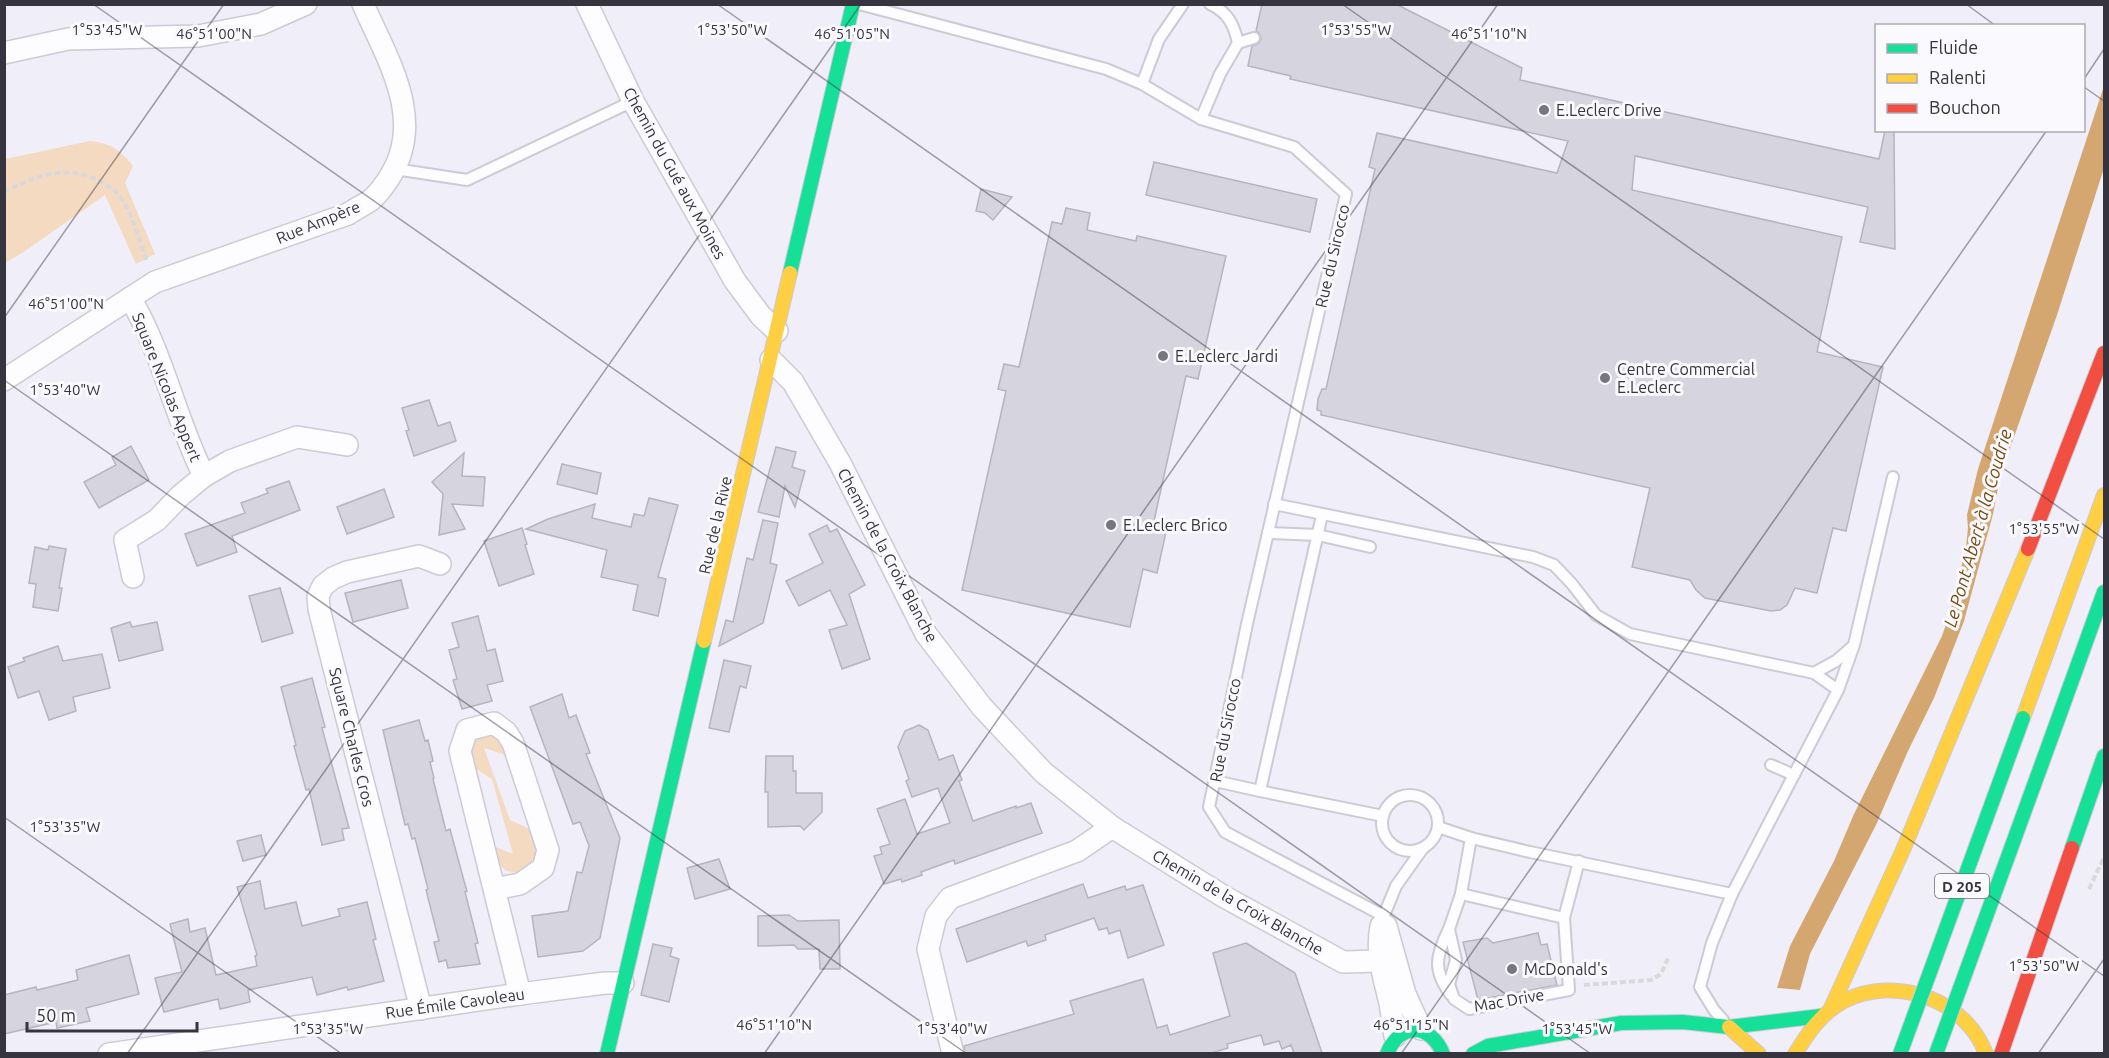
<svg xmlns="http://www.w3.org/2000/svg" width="2109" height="1058" viewBox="0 0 2109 1058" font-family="Ubuntu,sans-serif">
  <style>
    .green { fill: #f4dac1 }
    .water { fill: #d4a771 }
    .building { fill: #d6d4de; stroke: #b6b4be; stroke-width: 1.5 }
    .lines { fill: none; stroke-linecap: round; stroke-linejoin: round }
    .lane-casing { stroke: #cccad4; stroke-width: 14 }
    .street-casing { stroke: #cccad4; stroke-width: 24 }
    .fast-casing { stroke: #cccad4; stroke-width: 16 }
    .slow-casing { stroke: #cccad4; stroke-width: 16 }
    .jam-casing { stroke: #cccad4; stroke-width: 16 }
    .path { stroke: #d9d9dc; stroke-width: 4; stroke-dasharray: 6 3; stroke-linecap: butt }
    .lane { stroke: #fdfcfe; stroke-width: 10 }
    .street { stroke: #fdfcfe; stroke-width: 21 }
    .fast { stroke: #16e098; stroke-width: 14 }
    .slow { stroke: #ffcf43; stroke-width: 14 }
    .jam { stroke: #f24e42; stroke-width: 14 }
    .fast-bridge-casing { stroke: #cdccd2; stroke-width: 16; stroke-linecap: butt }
    .fast-bridge { stroke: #16e098; stroke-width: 14 }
    .ticks { fill: none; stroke: #36343e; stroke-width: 1.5; stroke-opacity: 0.45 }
    .poi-dot { fill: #77757f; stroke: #faf9fe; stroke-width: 2 }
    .labels { text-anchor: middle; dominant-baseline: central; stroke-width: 6; stroke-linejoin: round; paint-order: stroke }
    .shield { fill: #faf9fe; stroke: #716f78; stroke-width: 1.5 }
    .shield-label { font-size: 15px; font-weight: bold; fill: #36343e }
    .poi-label { font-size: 16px; fill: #36343e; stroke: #faf9fe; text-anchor: start }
    .street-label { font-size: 16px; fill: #36343e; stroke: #faf9fe }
    .water-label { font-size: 18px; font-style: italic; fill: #764c0e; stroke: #faf9fe }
    .ticks-label { font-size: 15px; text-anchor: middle; fill: #36343e; stroke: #faf9fe; stroke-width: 6; stroke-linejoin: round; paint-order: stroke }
  </style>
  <rect width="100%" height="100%" fill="#f0eef9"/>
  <g class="green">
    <path d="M90,141C110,143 121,150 133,166L125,183L155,254L136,264L105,195L25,251L5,263V159Z"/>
    <path d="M479,733L496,734L508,756L484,748L510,820L536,832L540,850L535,868C508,877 499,873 493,846L513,854L492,779L473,767L468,747Z"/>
  </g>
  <path class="water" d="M2104,86V168L2057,315L2000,477L1993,514L1964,621L1934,698L1908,751L1876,825L1810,954L1800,990L1777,988L1790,946L1834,861L1854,814L1942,636L1950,613L1966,547L1968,528L1967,515L1978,469Z"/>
  <g class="building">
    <path d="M1262,4H1396L1522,68L1520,80L1879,159L1885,130H1894L1895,249L1860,242L1868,207L1635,156L1632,190L1842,237L1817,352L1883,367L1846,531L1833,528L1817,593L1795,588L1787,605L1780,610L1771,611L1705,598L1696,590L1690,580L1632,567L1650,488L1321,415V411L1317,410L1318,399L1322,389H1326L1375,169L1369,167L1377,133L1557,173L1568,141L1290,79L1291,76L1248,66L1252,46L1259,43L1261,39L1259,33L1256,31Z"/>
    <path d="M1154,162L1317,199L1310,232L1146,195Z"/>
    <path d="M981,189L1012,197L993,220L985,213L976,211Z"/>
    <path d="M1066,208L1090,213L1087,230L1136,241L1137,236L1226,256L1198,379L1186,376L1152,530L1166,532L1157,573L1143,569L1130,627L962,590L1006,391L998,389L1004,364L1019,367L1052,222L1062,224Z"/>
    <path d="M429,400L438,426L450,422L456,441L414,456L406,431L409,430L402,408Z"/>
    <path d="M131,446L149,480L99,508L84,482L116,465L112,457Z"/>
    <path d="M776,447L796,452L792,467L805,471L795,507L785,486L779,517L758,512Z"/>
    <path d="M464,453L462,476L485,477L483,506L452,504L465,529L439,535L443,494L432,482Z"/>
    <path d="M562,464L601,473L597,494L557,484Z"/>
    <path d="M289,481L300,510L232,536L237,552L197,566L185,534L245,513L241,503L268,493L266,489Z"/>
    <path d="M384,489L394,517L347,534L337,507Z"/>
    <path d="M649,498L678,505L658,577L666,579L658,616L633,610L638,585L601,577L607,550L526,529L548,519L595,504L592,518L631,527L634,514L644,516Z"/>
    <path d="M763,520L778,523L770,563L777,565L763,623L719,646L726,620L733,622L747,558L753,560Z"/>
    <path d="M827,525L830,532L837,529L865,585L849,594L870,659L842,669L829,630L847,625L830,590L799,606L786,581L823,563L809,534Z"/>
    <path d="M522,528L527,544L525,545L534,574L499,586L484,541Z"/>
    <path d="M49,546L66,549L59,588H62L58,611L33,607L36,584L29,583L35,547L48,550Z"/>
    <path d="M401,580L408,608L353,622L345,593Z"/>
    <path d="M280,588L293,633L262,642L249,596Z"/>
    <path d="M478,616L487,651L495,649L503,681L487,685L492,701L462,709L453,680L457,679L449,650L459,647L452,623Z"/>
    <path d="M130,622L132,627L157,622L163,650L119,661L111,628Z"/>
    <path d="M58,646L63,661L102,654L110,688L73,697L76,711L49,720L39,691L18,698L8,667L25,661L23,658Z"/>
    <path d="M724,660L751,666L746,688L740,686L729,732L709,728Z"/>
    <path d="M312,678L325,727L322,728L349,828L342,829L344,840L322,845L309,789L306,790L294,746L296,745L281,687Z"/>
    <path d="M562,694L569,718L576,715L590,753L586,754L620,838L600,938L583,951L538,957L532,916L568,911L577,872L582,873L589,846L580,822L573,824L530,707Z"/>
    <path d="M419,720L425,741L428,740L433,761L430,762L434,778L433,779L446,831L450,829L464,881L467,891L465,892L478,943L475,944L480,964L448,968L446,960L439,962L434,942L439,941L426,890L428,889L415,838L412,839L408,824L405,825L383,730Z"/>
    <path d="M919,725L928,730L939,760L953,755L962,780L959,781L973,821L1016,806V808L1031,803L1042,833L955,864L954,860L921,872L922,875L902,882L901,879L884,884L874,856L882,854L880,847L890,844L877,809L905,799L917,834L950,823L938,788L912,797L906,781L909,779L898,747L905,731Z"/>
    <path d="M766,756H793V771H796V793H822V812L804,830L800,826L768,827V792H765Z"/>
    <path d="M261,835L266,855L243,861L237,841Z"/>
    <path d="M719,859L730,889L695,899L687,868Z"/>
    <path d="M260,881L265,909L296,902L302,926L340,916L338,909L367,902L376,939L373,940L384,981L348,990L347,987L317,995L312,977L248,990L250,1002L220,1009L218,999L164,1012L155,978L182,972L170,924L188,919L190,932L205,928L216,975L257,966L255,956L257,955L237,887Z"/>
    <path d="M1083,884L1088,898L1125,886L1126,890L1143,885L1164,945L1128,958L1120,930L1109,934L1107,928L1099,930L1094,918L1045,935L1046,940L1028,946L1026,941L967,962L956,929Z"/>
    <path d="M789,915L798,921L839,920L840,969H820L819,949H798L794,945L758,946V916Z"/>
    <path d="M1538,933L1541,945L1547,944L1557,985L1478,1000L1463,942L1487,938L1493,943Z"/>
    <path d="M1246,943L1295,973L1322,1053H1294L1291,1045L1282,1049L1279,1041L1264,1045L1261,1035L1227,1044L1228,1048L1212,1053H965L964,1046L1074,1014L1070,1001L1143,979L1157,1028L1167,1025L1170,1035L1230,1016L1213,953Z"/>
    <path d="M653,944L672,948L670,956L679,959L669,1002L641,995Z"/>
    <path d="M129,955L139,994L86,1008L90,1021L57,1028L56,1022L4,1034V995L36,987L37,990L78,980L76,970Z"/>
  </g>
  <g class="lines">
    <g class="lane-casing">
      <g id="lane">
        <path d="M859,4L1106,69L1142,84L1201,119L1294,147L1346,194L1247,624L1209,807L1225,832L1382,915L1386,926"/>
        <path d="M1210,4C1228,12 1234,25 1238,43"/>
        <path d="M1142,84L1159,39L1183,4"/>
        <path d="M1201,119L1220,74L1238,43L1254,38"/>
        <path d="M395,169L467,180L633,101"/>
        <path d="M1274,504L1533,557L1554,565L1572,584L1596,615L1630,634L1814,673L1838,690L1732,894"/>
        <path d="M1322,515L1260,791L1383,816"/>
        <path d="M1268,533L1318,535L1370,547"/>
        <path d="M1814,673L1836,661L1852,647"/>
        <path d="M1838,690L1854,645L1893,477"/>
        <path d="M1771,765L1794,775"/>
        <path d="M1215,781L1260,791"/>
        <circle cx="1410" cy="823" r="28"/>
        <path d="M1438,827L1471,838L1530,852L1732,894L1712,943L1700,987L1714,1010L1723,1020"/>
        <path d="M1471,838L1461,894L1449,929L1456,960L1449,984L1454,999L1469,1009L1569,990L1564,918L1579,861"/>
        <path d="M1461,894L1564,918"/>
        <path d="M1382,920L1396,886L1423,848"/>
        <path d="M1449,929C1436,955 1432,970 1451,995"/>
      </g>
    </g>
    <g class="street-casing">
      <g id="street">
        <path d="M587,4L633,101L735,281L761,316L777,331"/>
        <path d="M4,53L68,39L198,36L261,24L306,4"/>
        <path d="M130,298C163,353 175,418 204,476"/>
        <path d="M771,360L793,382L840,463L926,634L982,707L1044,773L1112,827L1223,896L1343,962L1379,961"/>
        <path d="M4,380L155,282L348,214C355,209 364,205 371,200C379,193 384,186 389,178C427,120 387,59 363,4"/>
        <path d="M133,577L125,540L157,520L181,495L204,476L230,461L297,437L347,445"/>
        <path d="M494,889L520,884L543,868L548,850L513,743L506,732L494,723L467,730L460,751L520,994"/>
        <path d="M1381,926C1376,953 1383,974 1389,999C1392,1012 1393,1024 1395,1036"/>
        <path d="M1386,926L1405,994L1421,1029"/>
        <path d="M421,1009L319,609L318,596L323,586L333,578L347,572L419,556L440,564"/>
        <path d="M109,1054L520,994L605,983H623"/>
        <path d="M953,1054L928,949L936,916L950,898L1077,851L1112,827"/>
      </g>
    </g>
    <g class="fast-casing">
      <g id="fast">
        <path d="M790,273L853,4"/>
        <path d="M2053,733L2104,592"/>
        <path d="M2072,848L2104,756"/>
        <path d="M607,1054L704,641"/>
        <path d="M1387,1054C1399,1022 1431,1023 1443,1054"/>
        <path d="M1473,1054L1488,1046L1621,1023L1683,1022L1729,1027L1821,1016"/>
      </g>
    </g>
    <g class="slow-casing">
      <g id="slow">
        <path d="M704,641L790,273"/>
        <path d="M2023,718L2104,495"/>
        <path d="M1831,1008L1903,850L2028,549"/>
        <path d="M1729,1027L1759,1054"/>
        <path d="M1795,1054C1808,1033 1821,1013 1844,1001C1895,975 1966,999 1986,1054"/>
      </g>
    </g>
    <g class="jam-casing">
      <g id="jam">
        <path d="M2028,549L2104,353"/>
        <path d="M2001,1054L2072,848"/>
      </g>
    </g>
    <g class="path">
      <path d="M4,192C37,175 72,162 106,185C110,187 114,190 117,193C133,212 138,239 147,262"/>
      <path d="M2089,889L2104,857"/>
      <path d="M1584,985L1651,980L1661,974L1669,956"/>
    </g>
    <use href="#lane" class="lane"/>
    <use href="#street" class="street"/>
    <use href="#fast" class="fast"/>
    <use href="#slow" class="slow"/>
    <use href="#jam" class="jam"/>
    <g class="fast-bridge-casing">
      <g id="fast-bridge">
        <path d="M1900,1054L2023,718"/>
        <path d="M1936,1054L2053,733"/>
      </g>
    </g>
    <use href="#fast-bridge" class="fast-bridge"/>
  </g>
  <path class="ticks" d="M93,4L1591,1054M717,4L2104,976M1342,4L2104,539M1966,4L1996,26M2084,79L2104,49M2084,87L2104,101M4,318L224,4M4,380L967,1054M4,817L342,1054M127,1054L861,4M764,1054L1498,4M1401,1054L2047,130M2038,1054L2104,959"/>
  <g class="poi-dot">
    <circle cx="1544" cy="110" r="6"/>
    <circle cx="1163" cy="356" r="6"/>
    <circle cx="1605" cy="378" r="6"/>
    <circle cx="1111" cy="525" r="6"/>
    <circle cx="1512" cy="969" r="6"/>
  </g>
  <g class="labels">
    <rect class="shield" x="1935" y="874" width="54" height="24" rx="4.5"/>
    <g class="shield-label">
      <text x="1962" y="886">D 205</text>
    </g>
    <g class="poi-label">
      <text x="1556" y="110">E.Leclerc Drive</text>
      <text x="1175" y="356">E.Leclerc Jardi</text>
      <text x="1617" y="369">Centre Commercial<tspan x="1617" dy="18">E.Leclerc</tspan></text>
      <text x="1123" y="525">E.Leclerc Brico</text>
      <text x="1524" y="969">McDonald's</text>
    </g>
    <g class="street-label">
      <text transform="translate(675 173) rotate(61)">Chemin du Gué aux Moines</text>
      <text transform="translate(318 222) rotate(-22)">Rue Ampère</text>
      <text transform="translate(1332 256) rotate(-77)">Rue du Sirocco</text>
      <text transform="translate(167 387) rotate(68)">Square Nicolas Appert</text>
      <text transform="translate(715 525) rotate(-77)">Rue de la Rive</text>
      <text transform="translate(888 555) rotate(62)">Chemin de la Croix Blanche</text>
      <text transform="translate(1225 730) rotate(-79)">Rue du Sirocco</text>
      <text transform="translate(352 737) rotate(76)">Square Charles Cros</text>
      <text transform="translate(1238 902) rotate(30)">Chemin de la Croix Blanche</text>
      <text transform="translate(1509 1000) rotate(-10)">Mac Drive</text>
      <text transform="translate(455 1003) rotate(-8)">Rue Émile Cavoleau</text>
    </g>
    <g class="water-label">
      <text transform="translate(1977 528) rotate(-74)">Le Pont Abert à la Coudrie</text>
    </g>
  </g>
  <g class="ticks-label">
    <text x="107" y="35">1°53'45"W</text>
    <text x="732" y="35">1°53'50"W</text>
    <text x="1356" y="35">1°53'55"W</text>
    <text x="214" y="39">46°51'00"N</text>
    <text x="852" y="39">46°51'05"N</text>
    <text x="1489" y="39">46°51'10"N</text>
    <text x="66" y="309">46°51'00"N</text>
    <text x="65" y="395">1°53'40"W</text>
    <text x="2044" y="534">1°53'55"W</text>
    <text x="65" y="832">1°53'35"W</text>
    <text x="2044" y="971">1°53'50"W</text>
    <text x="774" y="1030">46°51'10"N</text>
    <text x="1411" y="1030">46°51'15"N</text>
    <text x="328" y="1034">1°53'35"W</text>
    <text x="952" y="1034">1°53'40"W</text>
    <text x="1577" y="1034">1°53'45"W</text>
  </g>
  <rect width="2109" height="1058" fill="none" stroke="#36343e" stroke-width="12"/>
  <rect x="1875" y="24" width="210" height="108" fill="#faf9fe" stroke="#acaab1" stroke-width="1.5"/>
  <rect x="1887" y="44" width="30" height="9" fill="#16e098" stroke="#acaab1" stroke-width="1.5"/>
  <text x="1929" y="54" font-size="18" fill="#36343e">Fluide</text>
  <rect x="1887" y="74" width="30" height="9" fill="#ffcf43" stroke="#acaab1" stroke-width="1.5"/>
  <text x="1929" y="84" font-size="18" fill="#36343e">Ralenti</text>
  <rect x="1887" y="104" width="30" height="9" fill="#f24e42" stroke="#acaab1" stroke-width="1.5"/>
  <text x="1929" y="114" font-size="18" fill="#36343e">Bouchon</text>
  <path d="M27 1022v9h170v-9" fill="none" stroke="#36343e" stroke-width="3"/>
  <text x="36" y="1022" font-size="18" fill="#36343e" stroke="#faf9fe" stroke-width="4.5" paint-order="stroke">50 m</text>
</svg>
